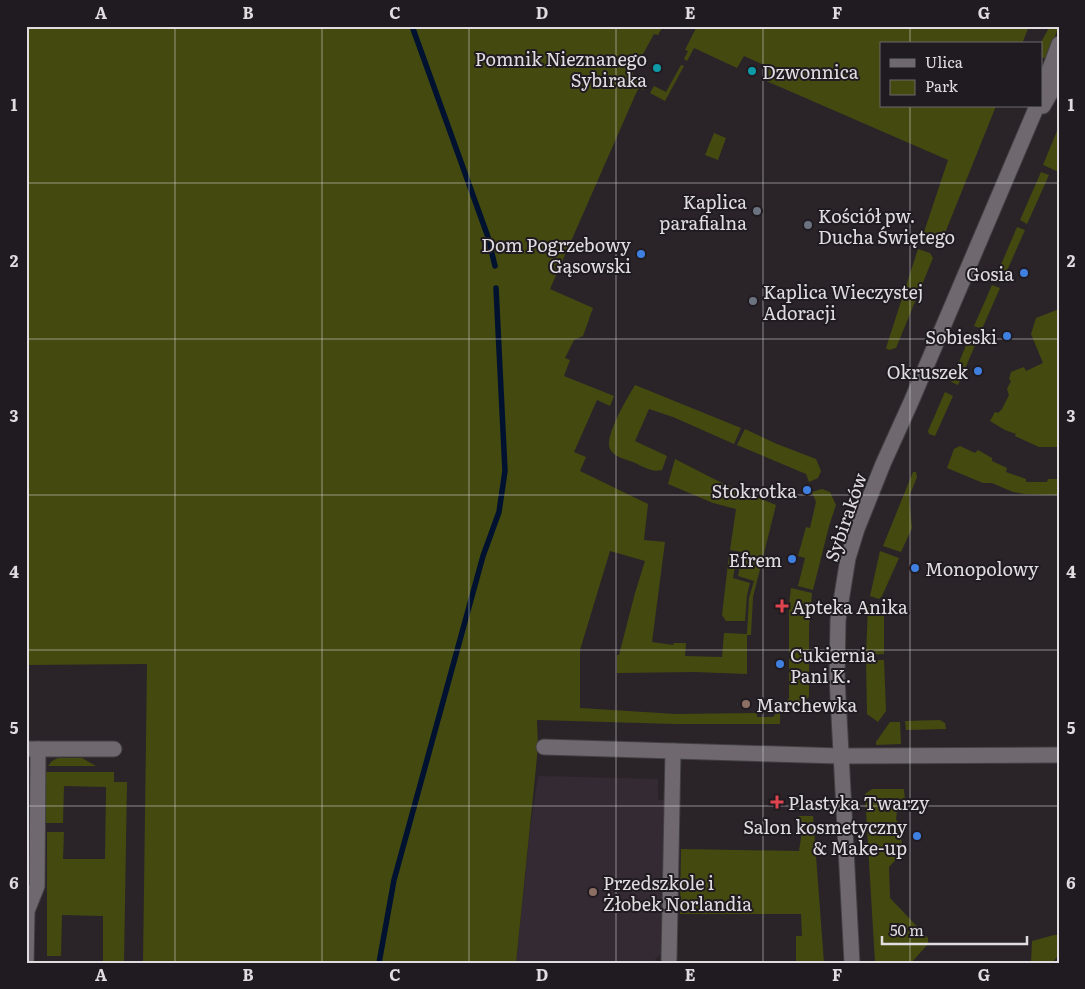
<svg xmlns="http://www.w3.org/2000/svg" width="1085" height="989" viewBox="0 0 1085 989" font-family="Literata,serif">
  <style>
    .built { fill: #342a34 }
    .green { fill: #44490f }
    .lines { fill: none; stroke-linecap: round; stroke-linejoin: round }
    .stream { stroke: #00122f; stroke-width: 5.5 }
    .minor-casing { stroke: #434043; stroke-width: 17 }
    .minor { stroke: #6f696f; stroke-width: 15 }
    .grid { fill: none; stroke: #e0dde0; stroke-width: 1; stroke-opacity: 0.55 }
    .culture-dot { fill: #0f9aa8; stroke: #201b20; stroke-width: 2 }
    .worship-dot { fill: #6b7280; stroke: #201b20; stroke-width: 2 }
    .shop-dot { fill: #3f7fe0; stroke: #201b20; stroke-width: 2 }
    .health-dot { fill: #e0444e; stroke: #201b20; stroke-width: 2 }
    .education-dot { fill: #8d6e63; stroke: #201b20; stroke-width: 2 }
    .labels { text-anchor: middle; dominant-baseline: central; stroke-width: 4; stroke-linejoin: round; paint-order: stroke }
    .poi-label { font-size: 18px; fill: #e0dde0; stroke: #201b20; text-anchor: end }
    .street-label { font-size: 18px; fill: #e0dde0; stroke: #201b20 }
    .neatline { fill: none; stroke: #e0dde0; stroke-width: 2 }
    .grid-label { font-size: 16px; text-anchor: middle; font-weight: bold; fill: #e0dde0 }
  </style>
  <rect width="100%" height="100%" fill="#2a2429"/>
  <path class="built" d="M538,776L658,779V800H665L661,954L655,959V963H516L530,830Z"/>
  <g class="green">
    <path d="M26,26H663L658,35L654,34L632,74L646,82L643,90L639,88L637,91L550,289L593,308L583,336L574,340L565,358L570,360L564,376L614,396L610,406L597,400L574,452L586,457L580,471L648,504L644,540L665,542L652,642L673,645L674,643H686L685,656L722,657L724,633L747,634L749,598L754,581L738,576L743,552L730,550L736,509L713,503L668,484L675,459L720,482L776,505L753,597L751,635H747V674L694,672L617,673V655H619L635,593L645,561L610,551L580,650V708L676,714L757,713V717H773L778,711L780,713V724H676L537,720L538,746L536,767L516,963H143L147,664L26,665Z"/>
    <path d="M697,26H1029L1022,44H881V106H996L941,243L934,246L921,241L948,160L764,80L767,72L764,65L744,56L737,68L694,48L687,61L684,59L688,51L685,50Z"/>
    <path d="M1050,26H1059L1046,59L1041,57L1040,44Z"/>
    <path d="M681,65L684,66L665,101L650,93L654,86L666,92Z"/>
    <path d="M1057,131L1059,132V172L1043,165Z"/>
    <path d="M714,133L726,138L718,160L705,155Z"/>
    <path d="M1041,172L1049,175L1027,224L1020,220Z"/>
    <path d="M1017,227L1025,230L1002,282L995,279Z"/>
    <path d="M918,249L930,253L933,258L896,348L889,350L886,348Z"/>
    <path d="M992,285L1000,288L982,329L974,326Z"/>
    <path d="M1059,309V447H1039L1015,436L1016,434L1005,430L990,421L995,412L998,413L1002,409L1009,395L1007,389L1011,381L1009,379L1011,372L1024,367L1026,371L1043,363L1031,334L1036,318Z"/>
    <path d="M971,333L979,336L958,385L951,382Z"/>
    <path d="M635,385L741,428L734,444L673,417L649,409L635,441L667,456L662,470C652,473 642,466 633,462C625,459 614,457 610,449C604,436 628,397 635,385Z"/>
    <path d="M945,392L953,396L935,436L929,434L928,431Z"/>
    <path d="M745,429L777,444L816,459L821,471L818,478L809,482L806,474L737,445Z"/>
    <path d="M960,446L975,453L978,450L992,458V461L1007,468L1006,472L1026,479V482H1047L1048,479H1058L1059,457V495L1025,494L1013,492L992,483H983L947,468L954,449Z"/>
    <path d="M913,472H916L917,477L909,497L912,528L901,552L883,546Z"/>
    <path d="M822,489L830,492L836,505L829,526L813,590L798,586L805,558L798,556L806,527L810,528L816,502L812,492Z"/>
    <path d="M880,551L899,558L882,596L879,599L870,596Z"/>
    <path d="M729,555L737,556L733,578L750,583L747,595L745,621H726L722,615Z"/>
    <path d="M791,588L812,593L809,627V697L799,705L788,706L785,703L789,698V604Z"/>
    <path d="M868,607L880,611L884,615V654L866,655Z"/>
    <path d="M866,660H884L886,711L878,722L867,714Z"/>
    <path d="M940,720L945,723L946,729L906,730L905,721Z"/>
    <path d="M890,722H900L901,744L876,745V742Z"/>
    <path d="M58,758H82L96,766H48L52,761Z"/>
    <path d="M46,772H114V782H127L124,963H103V916L62,915L61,956H47V832H64L63,859H105L106,787L64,786L63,823H46Z"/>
    <path d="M872,789H904L905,801L897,811L896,820L901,824L902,853L889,867L890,898L928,938V944L911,963H875L865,794Z"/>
    <path d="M799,816H813L824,963H796V936H802L801,914H680L681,849L799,851L801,838L800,818Z"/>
    <path d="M1054,935H1059V955L1052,963H1031L1032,941Z"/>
  </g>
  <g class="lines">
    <g class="stream">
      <path d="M412,26L488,237L495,266"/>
      <path d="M379,963L394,880L483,556L499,512L505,471L496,288"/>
    </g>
    <g class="minor-casing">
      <g id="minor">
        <path d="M1041,93L1059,44"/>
        <path d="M1043,106L1059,78"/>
        <path d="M544,747L840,756L1059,755"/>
        <path d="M26,749H114"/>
        <path d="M669,959L673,751"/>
        <path d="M26,963L27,911L37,886L38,749"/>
        <path d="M852,963L837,677L838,620L848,558L857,529L883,464L911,402L1037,106"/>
      </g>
    </g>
    <use href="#minor" class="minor"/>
  </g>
  <path class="grid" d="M175,26V963M322,26V963M469,26V963M616,26V963M763,26V963M910,26V44M910,106V963M26,183H1059M26,339H1059M26,495H1059M26,650H1059M26,806H1059"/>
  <g class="culture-dot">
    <circle cx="657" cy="68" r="5"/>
    <circle cx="752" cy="71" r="5"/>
  </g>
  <g class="worship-dot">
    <circle cx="757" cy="211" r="5"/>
    <circle cx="808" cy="225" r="5"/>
    <circle cx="753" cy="301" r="5"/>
  </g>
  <g class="shop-dot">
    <circle cx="641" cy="254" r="5"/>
    <circle cx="1024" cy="273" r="5"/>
    <circle cx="1007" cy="336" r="5"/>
    <circle cx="978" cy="371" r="5"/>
    <circle cx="807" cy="490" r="5"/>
    <circle cx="792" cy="559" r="5"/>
    <circle cx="915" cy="568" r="5"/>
    <circle cx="780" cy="664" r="5"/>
    <circle cx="917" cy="836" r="5"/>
  </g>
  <g class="health-dot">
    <path d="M779.5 598.5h5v5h5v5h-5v5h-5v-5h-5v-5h5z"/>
    <path d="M774.5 794.5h5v5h5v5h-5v5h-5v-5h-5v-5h5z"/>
  </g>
  <g class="education-dot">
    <circle cx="746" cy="704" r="5"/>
    <circle cx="593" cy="892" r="5"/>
  </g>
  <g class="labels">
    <g class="poi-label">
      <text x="647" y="58">Pomnik Nieznanego<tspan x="647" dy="21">Sybiraka</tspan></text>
      <text x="762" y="71" text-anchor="start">Dzwonnica</text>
      <text x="747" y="201">Kaplica<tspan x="747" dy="21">parafialna</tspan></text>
      <text x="818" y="215" text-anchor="start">Kościół pw.<tspan x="818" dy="21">Ducha Świętego</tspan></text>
      <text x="631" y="244">Dom Pogrzebowy<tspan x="631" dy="21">Gąsowski</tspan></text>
      <text x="1014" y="273">Gosia</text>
      <text x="763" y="291" text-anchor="start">Kaplica Wieczystej<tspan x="763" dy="21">Adoracji</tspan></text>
      <text x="997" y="336">Sobieski</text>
      <text x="968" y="371">Okruszek</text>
      <text x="797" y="490">Stokrotka</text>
      <text x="782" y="559">Efrem</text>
      <text x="925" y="568" text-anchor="start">Monopolowy</text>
      <text x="792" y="606" text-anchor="start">Apteka Anika</text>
      <text x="790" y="654" text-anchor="start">Cukiernia<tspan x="790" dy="21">Pani K.</tspan></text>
      <text x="756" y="704" text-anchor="start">Marchewka</text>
      <text x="788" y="802" text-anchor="start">Plastyka Twarzy</text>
      <text x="907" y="826">Salon kosmetyczny<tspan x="907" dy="21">&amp; Make-up</tspan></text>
      <text x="603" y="882" text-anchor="start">Przedszkole i<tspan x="603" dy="21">Żłobek Norlandia</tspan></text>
    </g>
    <g class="street-label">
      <text transform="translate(845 517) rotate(-71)">Sybiraków</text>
    </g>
  </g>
  <rect width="1085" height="989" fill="none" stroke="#201b20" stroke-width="55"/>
  <rect x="880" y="42" width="162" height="65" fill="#201b20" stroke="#6d696d"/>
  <rect x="890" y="59" width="25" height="8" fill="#6f696f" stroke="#6d696d"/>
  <text x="925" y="68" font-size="15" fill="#e0dde0">Ulica</text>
  <rect x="890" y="80" width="25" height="15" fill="#44490f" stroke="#6d696d"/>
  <text x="925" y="92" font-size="15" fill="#e0dde0">Park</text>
  <path d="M882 936v8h145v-8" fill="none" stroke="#e0dde0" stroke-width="2.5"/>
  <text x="890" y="936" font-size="15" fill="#e0dde0" stroke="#201b20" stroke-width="4" paint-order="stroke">50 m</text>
  <rect x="28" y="28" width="1030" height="934" class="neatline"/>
  <g class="grid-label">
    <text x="101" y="19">A</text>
    <text x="248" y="19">B</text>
    <text x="395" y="19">C</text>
    <text x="542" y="19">D</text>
    <text x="690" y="19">E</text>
    <text x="837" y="19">F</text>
    <text x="984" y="19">G</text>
    <text x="14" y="111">1</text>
    <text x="1071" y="111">1</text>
    <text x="14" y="267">2</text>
    <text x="1071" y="267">2</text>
    <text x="14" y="422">3</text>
    <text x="1071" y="422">3</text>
    <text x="14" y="578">4</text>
    <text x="1071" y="578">4</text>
    <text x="14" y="734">5</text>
    <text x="1071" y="734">5</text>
    <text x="14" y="889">6</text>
    <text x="1071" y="889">6</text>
    <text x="101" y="981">A</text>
    <text x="248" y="981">B</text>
    <text x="395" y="981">C</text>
    <text x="542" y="981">D</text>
    <text x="690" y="981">E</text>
    <text x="837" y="981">F</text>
    <text x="984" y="981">G</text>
  </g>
</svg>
